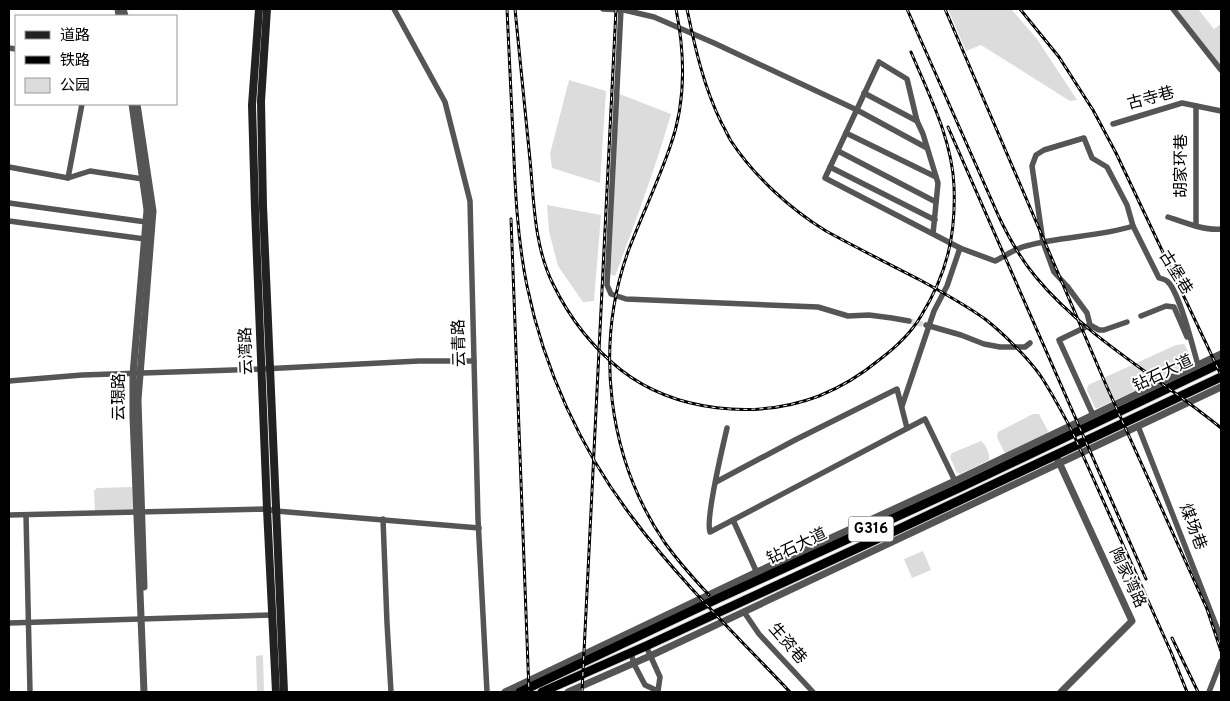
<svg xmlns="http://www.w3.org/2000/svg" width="1230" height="701" viewBox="0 0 1230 701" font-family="Overpass,'Noto Sans SC',sans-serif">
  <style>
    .green { fill: #dcdcdc }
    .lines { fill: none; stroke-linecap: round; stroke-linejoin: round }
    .minor-tunnel { stroke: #d9d9d9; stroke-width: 5.5; stroke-dasharray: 5.5 3; stroke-linecap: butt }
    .trunk-casing { stroke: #dbdbdb; stroke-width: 11 }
    .minor { stroke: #555; stroke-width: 5.5 }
    .tertiary { stroke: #555; stroke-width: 7 }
    .secondary { stroke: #222; stroke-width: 8 }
    .trunk { stroke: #000; stroke-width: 9 }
    .rail-casing { stroke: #000; stroke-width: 3 }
    .rail { stroke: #fff; stroke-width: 1; stroke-dasharray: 4; stroke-linecap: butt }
    .labels { text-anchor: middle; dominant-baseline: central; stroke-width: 4; stroke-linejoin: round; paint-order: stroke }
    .shield { fill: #fff; stroke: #4c4c4c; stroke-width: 1 }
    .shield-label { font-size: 15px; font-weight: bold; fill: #000 }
    .street-label { font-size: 16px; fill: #000; stroke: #fff }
  </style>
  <rect width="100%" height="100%" fill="#fff"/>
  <g class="green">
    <path d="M948,9H1011L1037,39L1077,100L1070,101L981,45L966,51Z"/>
    <path d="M1173,9H1198L1214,29L1221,24V70Z"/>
    <path d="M569,80L606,91L600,183L552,168L550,154Z"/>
    <path d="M617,93L671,114C655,169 635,223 615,276L607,273Z"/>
    <path d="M547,205L601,215L594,301L583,302L558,266L549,231Z"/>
    <path d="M1184,344L1190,355L1189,366L1098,408H1095L1087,390L1088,385L1176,345Z"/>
    <path d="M1033,414H1039L1048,431L1047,434L1007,453L1004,452L997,437L998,432Z"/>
    <path d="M981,441C986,445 990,454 989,460L960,474L957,473L950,457L952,453Z"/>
    <path d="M132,487L135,489V510L95,512L94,491L97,488Z"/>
    <path d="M923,551L931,570L912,578L904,559Z"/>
    <path d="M263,655L264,692H257L256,656Z"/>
  </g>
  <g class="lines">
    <path class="minor-tunnel" d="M909,321L926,325"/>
    <g class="trunk-casing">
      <g id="trunk">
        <path d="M520,692L719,598L959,488L1221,363"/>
        <path d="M542,692L646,646L901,528L1221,377"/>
      </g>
    </g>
    <g class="minor">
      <path d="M394,9L445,102L470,201L478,519L487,692"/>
      <path d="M603,9L624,10L654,17L714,43L857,110L927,148"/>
      <path d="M621,9L607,285L611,294L626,299L818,307L848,316L869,315L892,318L909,321"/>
      <path d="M1173,9L1221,70"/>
      <path d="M9,48L16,49"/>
      <path d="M864,93L917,121"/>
      <path d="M82,104L68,178L90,171L143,179"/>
      <path d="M1113,124L1182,103L1221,111"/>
      <path d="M846,133L936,177"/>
      <path d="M838,151L936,202"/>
      <path d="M9,167L68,178"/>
      <path d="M830,167L935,220"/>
      <path d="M9,203L146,222"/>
      <path d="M1168,217C1183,222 1205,231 1221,229"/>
      <path d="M9,221L145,239"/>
      <path d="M1196,226V106"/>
      <path d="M933,234L938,183L923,134L917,121L907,79L879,62L825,178L960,248"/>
      <path d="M1141,316L1166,306L1174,307L1187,337"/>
      <path d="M1127,322L1104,330H1099L1090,325L1087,313L1067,286L1054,272L1043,242L1032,166L1036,155L1044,150L1084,138L1092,158L1107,167L1127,205L1133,226L1159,278C1162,279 1164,279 1167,281C1179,290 1193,348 1198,365"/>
      <path d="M926,325L961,335L984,344L1000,347H1025L1030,343"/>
      <path d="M1090,325L1059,340L1093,415"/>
      <path d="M9,381L82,375L262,369L419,361H474"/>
      <path d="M902,406L934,311L947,286L960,248L995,261C1005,256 1016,248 1026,246C1061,236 1099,237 1133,226"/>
      <path d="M1138,426L1221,638"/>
      <path d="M727,428C723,446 705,519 710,532L733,520"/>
      <path d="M716,482L795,440L897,389L907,428"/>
      <path d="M9,515L267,509L276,511L479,528"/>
      <path d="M26,515L30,692"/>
      <path d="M383,519L387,623L391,692"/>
      <path d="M758,575L733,520L925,419L955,481"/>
      <path d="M744,612L759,634L813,692"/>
      <path d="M9,623L272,615"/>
      <path d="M646,646L660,677L658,691V692"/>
      <path d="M631,653L634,664L645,685L658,691"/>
      <path d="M1209,692L1221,661"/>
    </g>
    <g class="tertiary">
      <path d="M118,9L119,16"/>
      <path d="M123,9L125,16"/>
      <path d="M132,104L147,210L133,374V417L144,692"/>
      <path d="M137,104L153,211L138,400L144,587"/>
      <path d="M1058,460L1132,621L1061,692"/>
      <path d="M505,692L757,572L955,481L1221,354"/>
      <path d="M568,692L650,656L1221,387"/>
    </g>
    <g class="secondary">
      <path d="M259,9L252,105L255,209L267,509L276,692"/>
      <path d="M267,9L261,101L263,206L284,692"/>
    </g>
    <use href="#trunk" class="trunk"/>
    <g class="rail-casing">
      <g id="rail">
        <path d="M507,9C509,51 511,94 513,136C515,187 517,237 527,286C544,369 581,450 632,517C678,579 737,636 790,692"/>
        <path d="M515,9C520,59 525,110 530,160C534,201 534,246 553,284C569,317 592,347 621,370C675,412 756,420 819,396C841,387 861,375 879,360C895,348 911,333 921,316C947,274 956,235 954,186C952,139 929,95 911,52"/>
        <path d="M676,9C685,54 686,103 670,147C658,182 642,215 629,249C594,345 607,458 665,543C678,561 693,578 709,595"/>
        <path d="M687,9C695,48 704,88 722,124C725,129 728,136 731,141C754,176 790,209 826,231C857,248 889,264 920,280C942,292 964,304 985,319C1003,333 1027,357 1040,375C1052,393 1062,412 1072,431L1171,652L1187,692"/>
        <path d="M907,9L999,217C1009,238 1020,258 1035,276C1085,337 1160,378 1221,428"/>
        <path d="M945,9L1106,385L1207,609L1221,651"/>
        <path d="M1020,9L1059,57L1093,110L1116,153L1221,375"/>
        <path d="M948,127L1146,579"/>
        <path d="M511,219L529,692"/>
        <path d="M1172,638L1198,692"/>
        <path d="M582,692L616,9"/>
      </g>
    </g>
    <use href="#rail" class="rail"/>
  </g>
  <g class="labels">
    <rect class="shield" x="848.5" y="516.5" width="45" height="25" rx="4"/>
    <g class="shield-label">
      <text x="871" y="529">G316</text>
    </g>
    <g class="street-label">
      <text transform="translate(1151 99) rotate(-15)">古寺巷</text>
      <text transform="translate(1182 166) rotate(-90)">胡家环巷</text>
      <text transform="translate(1175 273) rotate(58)">古堡巷</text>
      <text transform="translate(460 343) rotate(-91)">云青路</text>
      <text transform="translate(247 351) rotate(-92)">云湾路</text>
      <text transform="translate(1163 374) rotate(-25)">钻石大道</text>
      <text transform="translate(120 397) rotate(-90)">云璟路</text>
      <text transform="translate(1192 527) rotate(69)">煤场巷</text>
      <text transform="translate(797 547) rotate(-25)">钻石大道</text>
      <text transform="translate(1127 578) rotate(65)">陶家湾路</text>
      <text transform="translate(787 644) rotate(49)">生资巷</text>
    </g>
  </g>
  <rect width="1230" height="701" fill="none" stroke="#000000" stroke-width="20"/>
  <rect x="15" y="15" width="162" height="90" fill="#ffffff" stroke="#999999"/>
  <rect x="25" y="31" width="25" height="8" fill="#222222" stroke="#999999"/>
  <text x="60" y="40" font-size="15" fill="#000000">道路</text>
  <rect x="25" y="56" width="25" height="8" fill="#000000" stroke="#999999"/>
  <text x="60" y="65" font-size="15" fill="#000000">铁路</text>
  <rect x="25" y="78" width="25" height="15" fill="#dcdcdc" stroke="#999999"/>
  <text x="60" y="90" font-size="15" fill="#000000">公园</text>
</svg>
